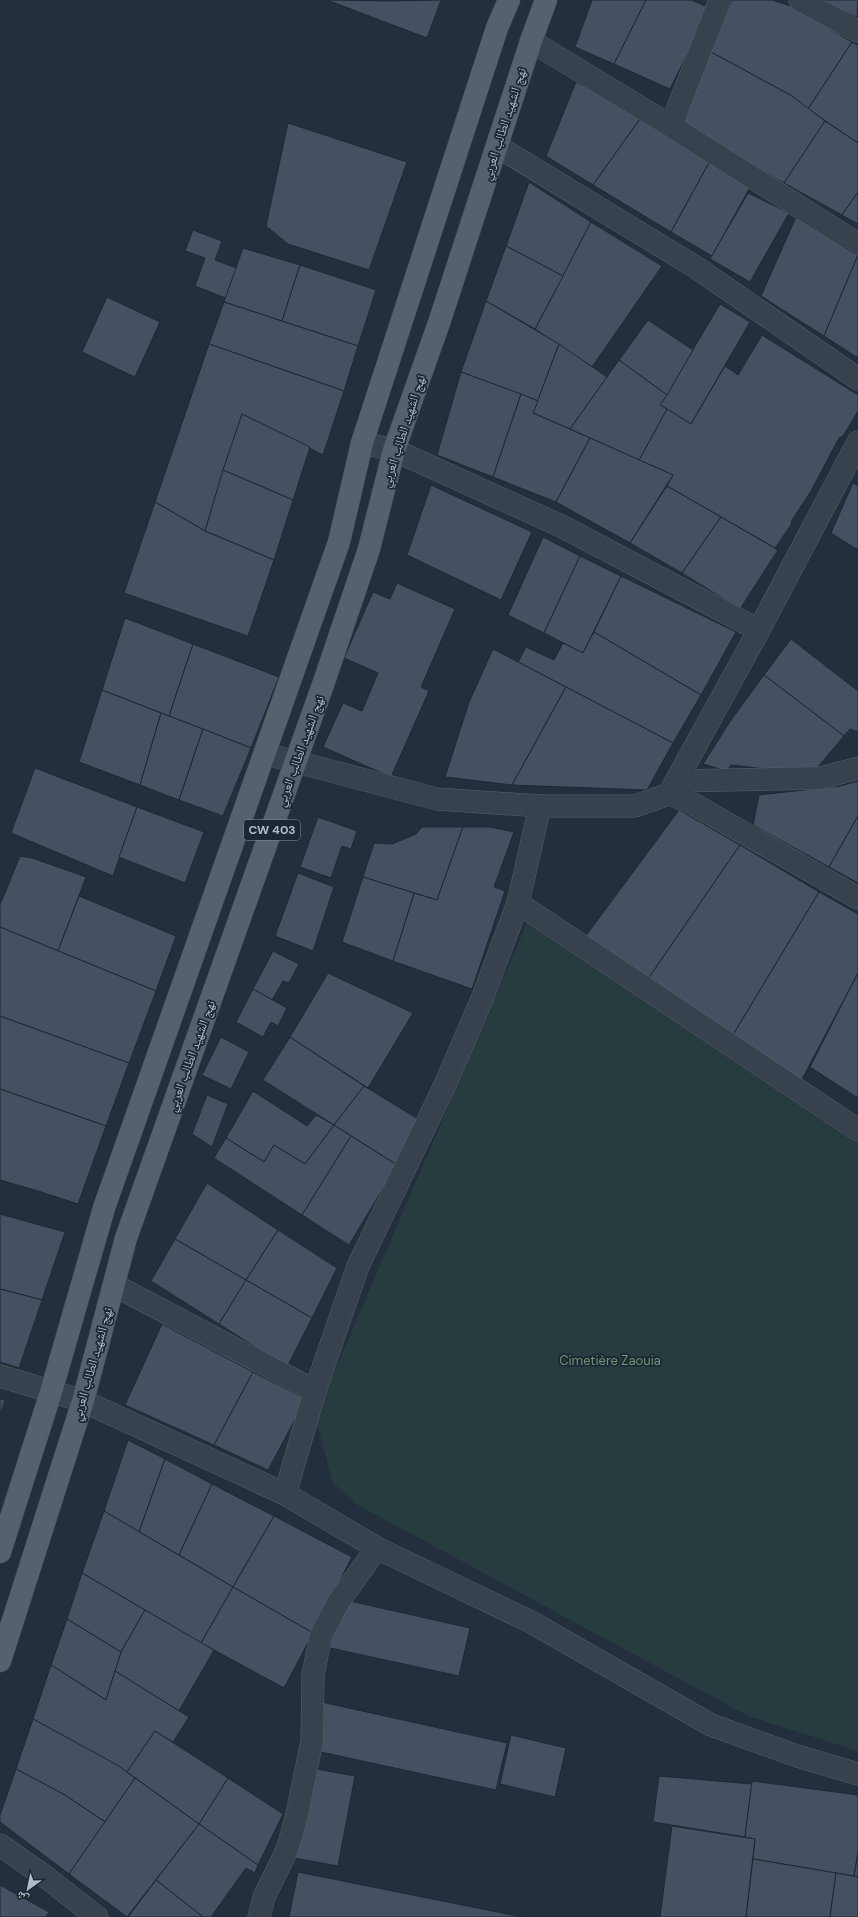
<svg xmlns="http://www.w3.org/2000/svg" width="858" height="1917" viewBox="0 0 858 1917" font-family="'DM Sans','Noto Naskh Arabic',sans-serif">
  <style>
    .green { fill: #263c3f }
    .building { fill: #455162; stroke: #1f2835 }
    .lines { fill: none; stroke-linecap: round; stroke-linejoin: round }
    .street-casing { stroke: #565f6c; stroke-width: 23 }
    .primary-casing { stroke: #414a57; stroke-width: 23 }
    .street { stroke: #38414e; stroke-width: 22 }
    .primary { stroke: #56606e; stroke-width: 22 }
    .labels { text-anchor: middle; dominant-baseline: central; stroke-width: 3.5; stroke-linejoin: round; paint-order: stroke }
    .shield { fill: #1d2633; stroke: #878f9c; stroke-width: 1 }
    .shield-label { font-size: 12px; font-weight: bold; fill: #b4bcc9 }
    .street-label { font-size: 13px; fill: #b4bcc9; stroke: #1d2633 }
    .park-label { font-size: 13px; fill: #6b9a76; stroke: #1d2633 }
  </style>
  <rect width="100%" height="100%" fill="#242f3e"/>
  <path class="green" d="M528,921L858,1138V1751L748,1716L356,1504L333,1483L315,1417Z"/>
  <g class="building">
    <path d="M327,0L391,1L441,0L427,38Z"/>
    <path d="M592,0H646L614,64L575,47Z"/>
    <path d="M646,0H691L710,8L670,89L614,64Z"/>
    <path d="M732,0H772L794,7L852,42L808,109L792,96L711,52Z"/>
    <path d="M818,0H858L857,17Z"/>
    <path d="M852,42L858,45V143L808,109Z"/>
    <path d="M711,52L792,96L825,121L784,183L682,126Z"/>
    <path d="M576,82L642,116L593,185L546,156Z"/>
    <path d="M642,116L711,159L671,232L593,185Z"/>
    <path d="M825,121L858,143V192L842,215L784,183Z"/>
    <path d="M288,123L407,162L369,270L288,244L266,226Z"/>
    <path d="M711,159L753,182L712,256L671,232Z"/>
    <path d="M529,182L591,222L563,276L506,246Z"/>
    <path d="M858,192V224L842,215Z"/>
    <path d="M748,193L789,213L750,282L710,259Z"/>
    <path d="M796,217L858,255L824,336L761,296Z"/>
    <path d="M591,222L662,266L592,367L535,329Z"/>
    <path d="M193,230L222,241L215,260L239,269L228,299L195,286L205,258L185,251Z"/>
    <path d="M506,246L563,276L535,329L486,301Z"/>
    <path d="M243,248L300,265L282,321L224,302Z"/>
    <path d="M858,255V358L824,336Z"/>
    <path d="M300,265L376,290L358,346L282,321Z"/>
    <path d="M107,297L160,322L135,377L82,352Z"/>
    <path d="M486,301L559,344L538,401L461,372Z"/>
    <path d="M224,302L358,346L344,391L209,344Z"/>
    <path d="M720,304L750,322L691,424L660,405Z"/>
    <path d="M648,320L693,350L667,395L619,360Z"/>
    <path d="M762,335L858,395V411L843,436L839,438L811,491L792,520L791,525L775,548L667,486L673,475L639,460L667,409L691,424L725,366L738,375Z"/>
    <path d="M209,344L344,391L323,455L242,414L205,531L155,502Z"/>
    <path d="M559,344L607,377L570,429L533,413Z"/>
    <path d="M619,360L667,395L660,405L667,409L639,460L570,429Z"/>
    <path d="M461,372L521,394L493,477L437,455Z"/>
    <path d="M521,394L538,401L533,413L590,438L556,502L493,477Z"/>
    <path d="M242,414L310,447L293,500L223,470Z"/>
    <path d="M590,438L673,475L630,543L556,502Z"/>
    <path d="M223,470L293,500L274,560L205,531Z"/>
    <path d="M853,483L858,486V550L831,533Z"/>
    <path d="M431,485L532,532L501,600L407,555Z"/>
    <path d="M667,486L721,517L682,573L630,543Z"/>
    <path d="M155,502L205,531L274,560L248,636L124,593Z"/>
    <path d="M721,517L778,550L740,609L682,573Z"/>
    <path d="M543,537L580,556L544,633L508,615Z"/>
    <path d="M580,556L621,576L583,653L544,633Z"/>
    <path d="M621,576L736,632L701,695L594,632Z"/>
    <path d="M397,583L455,609L421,687L429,691L391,777L323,747L343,703L362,711L378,673L344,658L373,592L390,599Z"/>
    <path d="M125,618L193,644L169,716L102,690Z"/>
    <path d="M594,632L701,695L673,743L518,662L526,647L554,660L563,643L583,653Z"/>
    <path d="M791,639L858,691V732L850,729L844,736L764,675Z"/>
    <path d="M193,644L279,677L251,748L169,716Z"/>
    <path d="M493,649L566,687L512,785L445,777L469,702Z"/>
    <path d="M764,675L844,736L817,768L766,769L731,765L727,771L703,764L731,720Z"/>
    <path d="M566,687L673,743L647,790L512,785Z"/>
    <path d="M102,690L161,713L140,785L79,762Z"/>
    <path d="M161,713L203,729L179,800L140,785Z"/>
    <path d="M203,729L251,748L223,816L179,800Z"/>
    <path d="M35,768L137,807L113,876L11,833Z"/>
    <path d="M858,781V816L829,867L753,825L759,795L840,786Z"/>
    <path d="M137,807L204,832L185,883L119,857Z"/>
    <path d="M679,810L740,845L648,979L585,937Z"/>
    <path d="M858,816V883L829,867Z"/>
    <path d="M318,817L357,831L351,849L342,846L331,878L300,867Z"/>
    <path d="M422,827H463L437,900L363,877L374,843L392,844L416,834Z"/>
    <path d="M463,827H490L514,832L494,887L505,891L472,989L393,961L414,893L437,900Z"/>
    <path d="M740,845L819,892L733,1035L648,979Z"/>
    <path d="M20,856L32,858L86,877L58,951L0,927V905Z"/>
    <path d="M298,873L334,887L313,951L275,936Z"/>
    <path d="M363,877L414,893L393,961L342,942Z"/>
    <path d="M819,892L858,914V973L801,1081L733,1035Z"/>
    <path d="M79,896L176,936L156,991L58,951Z"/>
    <path d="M0,927L156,991L129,1063L0,1016Z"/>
    <path d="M273,951L299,964L289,983L283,981L272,1000L253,989Z"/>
    <path d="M328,973L413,1013L368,1088L290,1037Z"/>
    <path d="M858,973V1098L810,1067Z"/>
    <path d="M253,989L287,1008L278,1026L271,1022L263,1037L236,1022Z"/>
    <path d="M0,1016L129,1063L106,1126L0,1089Z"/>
    <path d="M221,1037L249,1052L231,1089L202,1075Z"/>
    <path d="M290,1037L364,1086L334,1125L263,1080Z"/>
    <path d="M364,1086L423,1122L397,1165L334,1125Z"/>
    <path d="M0,1089L106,1126L78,1204L38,1191L0,1180Z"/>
    <path d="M253,1091L307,1126L316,1115L334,1125L305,1164L274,1145L264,1162L226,1138Z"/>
    <path d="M207,1095L228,1104L212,1147L192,1134Z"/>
    <path d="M334,1125L351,1136L302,1215L214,1158L226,1138L264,1162L274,1145L305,1164Z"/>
    <path d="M351,1136L397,1165L349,1245L302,1215Z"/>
    <path d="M207,1183L278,1230L246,1280L175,1239Z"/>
    <path d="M0,1214L65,1232L42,1300L0,1289Z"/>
    <path d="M278,1230L337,1268L312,1318L246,1280Z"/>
    <path d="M175,1239L246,1280L219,1324L151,1281Z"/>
    <path d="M246,1280L312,1318L287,1367L219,1324Z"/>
    <path d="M0,1289L42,1300L19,1368L0,1362Z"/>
    <path d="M162,1324L253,1372L214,1445L125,1405Z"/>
    <path d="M253,1372L306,1399L268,1470L214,1445Z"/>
    <path d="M0,1399L5,1400L0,1415Z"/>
    <path d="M128,1440L165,1459L139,1532L104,1511Z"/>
    <path d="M165,1459L212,1484L179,1555L139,1532Z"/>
    <path d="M212,1484L274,1516L233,1587L179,1555Z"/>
    <path d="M104,1511L233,1587L201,1643L82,1573Z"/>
    <path d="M274,1516L352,1557L313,1633L233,1587Z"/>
    <path d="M82,1573L145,1610L121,1652L67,1619Z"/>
    <path d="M233,1587L313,1633L284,1688L201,1643Z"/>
    <path d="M332,1597L470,1628L459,1676L321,1646Z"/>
    <path d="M145,1610L214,1650L179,1711L115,1671L121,1652Z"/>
    <path d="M67,1619L121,1652L106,1700L51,1665Z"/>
    <path d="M51,1665L106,1700L115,1671L189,1717L173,1742L155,1731L127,1772L33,1719Z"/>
    <path d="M317,1701L507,1743L496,1790L307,1749Z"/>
    <path d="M33,1719L119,1766L135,1778L105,1822L65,1795L16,1769Z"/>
    <path d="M155,1731L228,1778L199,1824L127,1772Z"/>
    <path d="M511,1735L566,1748L555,1797L500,1784Z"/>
    <path d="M305,1767L355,1776L338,1866L289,1857Z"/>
    <path d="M16,1769L65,1795L105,1822L69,1874L0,1822V1815Z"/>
    <path d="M659,1776L752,1784L745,1837L653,1822Z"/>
    <path d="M135,1778L199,1824L127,1917L69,1874Z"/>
    <path d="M228,1778L283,1814L258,1865L199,1824Z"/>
    <path d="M752,1781L858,1795V1853L854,1876L753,1859L755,1839L745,1837Z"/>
    <path d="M199,1824L258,1865L255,1873L246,1868L211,1917H203L156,1880Z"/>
    <path d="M672,1826L755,1839L746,1917H660Z"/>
    <path d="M858,1853V1877L854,1876Z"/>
    <path d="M753,1859L836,1873L830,1917H746Z"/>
    <path d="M298,1872L522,1917H289Z"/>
    <path d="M836,1873L858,1877V1917H830Z"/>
    <path d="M156,1880L203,1917H128Z"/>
    <path d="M0,1885L49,1912L46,1917H0Z"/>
  </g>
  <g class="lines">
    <g class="street-casing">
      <g id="street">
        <path d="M800,0L858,31"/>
        <path d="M531,41L671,126L858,244"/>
        <path d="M671,126L720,0"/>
        <path d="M497,146L697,268L858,379"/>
        <path d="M362,443L394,450L563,527L759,630"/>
        <path d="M266,754L437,799L540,806H635L669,794L693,804L858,898"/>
        <path d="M678,781L821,778L858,768"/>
        <path d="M669,794L759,630L858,442"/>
        <path d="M518,903L858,1130"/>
        <path d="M114,1285L315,1391"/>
        <path d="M0,1376L83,1401L285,1494L377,1548L531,1622L711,1725L797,1756L858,1774"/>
        <path d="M285,1494L315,1391L358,1266L445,1085L482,999L518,903L540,806"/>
        <path d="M0,1845L47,1878L97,1917"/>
        <path d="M259,1917L264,1897L287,1850L296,1819L312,1741L313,1675L321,1635L339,1601L377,1548"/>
      </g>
    </g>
    <g class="primary-casing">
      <g id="primary">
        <path d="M0,1552L51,1392L104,1208L339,542L362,443L497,28L509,0"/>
        <path d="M0,1661L83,1401L126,1238L325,679L369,549L394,450L440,320L531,41L546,0"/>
      </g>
    </g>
    <use href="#street" class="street"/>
    <use href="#primary" class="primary"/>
  </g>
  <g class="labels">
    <rect class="shield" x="244" y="820" width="56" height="20" rx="3"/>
    <g class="shield-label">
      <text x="272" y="830">CW 403</text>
    </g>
    <g class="street-label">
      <text transform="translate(504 124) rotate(-72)">نهج الشهيد الطالب العربي</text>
      <text transform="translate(403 431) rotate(-72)">نهج الشهيد الطالب العربي</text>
      <text transform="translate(300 751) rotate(-70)">نهج الشهيد الطالب العربي</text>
      <text transform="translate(191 1056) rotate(-70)">نهج الشهيد الطالب العربي</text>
      <text transform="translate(92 1364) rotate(-74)">نهج الشهيد الطالب العربي</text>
    </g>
    <g class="park-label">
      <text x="610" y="1360">Cimetière Zaouia</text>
    </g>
  </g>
  <g transform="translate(28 1889) rotate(213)" stroke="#1d2633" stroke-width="3" paint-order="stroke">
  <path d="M0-3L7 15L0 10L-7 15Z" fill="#b4bcc9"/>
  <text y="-6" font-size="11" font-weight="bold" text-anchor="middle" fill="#b4bcc9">ش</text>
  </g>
</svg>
